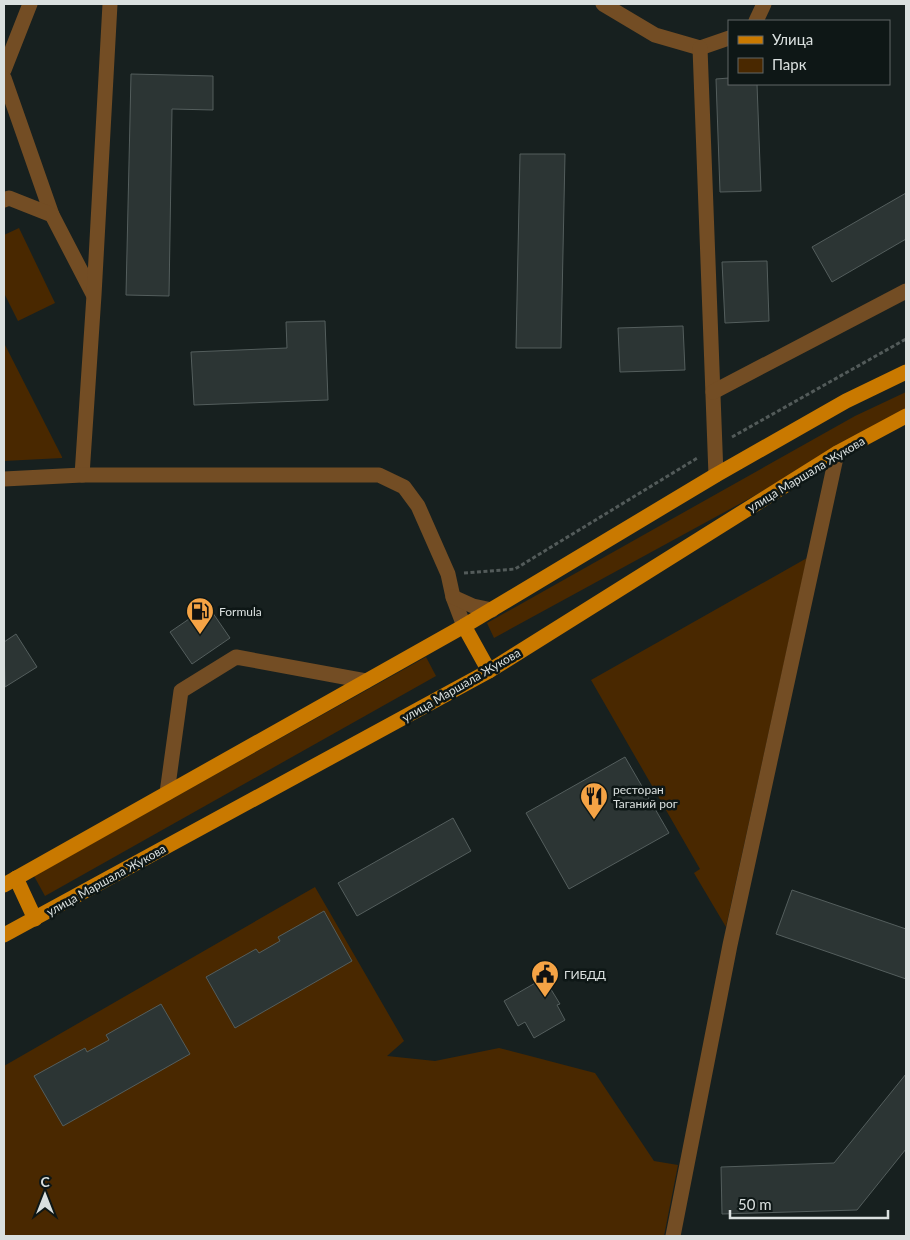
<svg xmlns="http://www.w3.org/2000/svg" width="910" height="1240" viewBox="0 0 910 1240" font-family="Lato,sans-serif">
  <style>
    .green { fill: #492800 }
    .building { fill: #2c3534; stroke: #545e5d }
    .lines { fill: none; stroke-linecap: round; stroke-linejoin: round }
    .path { stroke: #535b5a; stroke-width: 3; stroke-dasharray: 4 2.5; stroke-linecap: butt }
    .minor { stroke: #734d24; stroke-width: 15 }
    .major { stroke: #c97900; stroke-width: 15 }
    .labels { text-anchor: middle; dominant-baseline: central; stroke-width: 5; stroke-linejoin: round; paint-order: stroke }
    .street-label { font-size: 12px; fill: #dae0df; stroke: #0e1716 }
    .poi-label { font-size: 12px; fill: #dae0df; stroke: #0e1716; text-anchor: start }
  </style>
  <rect width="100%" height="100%" fill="#17201f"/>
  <g class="green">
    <path d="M19,228L55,303L18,321L4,293V235Z"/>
    <path d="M4,343L62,457V458L4,461Z"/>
    <path d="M906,392V413L494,638L487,623L855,416Z"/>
    <path d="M807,558L726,927L694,873L700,869L591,680Z"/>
    <path d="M426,657L436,676L45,896L34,876Z"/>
    <path d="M315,887L404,1041L387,1056L435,1061L499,1048L595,1073L654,1161L678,1165L664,1236H4V1066Z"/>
  </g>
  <g class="building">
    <path d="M131,74L213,76V110L172,109L169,296L126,295Z"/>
    <path d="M729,78V84H757L761,191L720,192L716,79Z"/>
    <path d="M520,154H565L561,348H516Z"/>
    <path d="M906,193V239L832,282L812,247Z"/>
    <path d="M767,261L769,321L725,323L722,262Z"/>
    <path d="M325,321L328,400L194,405L191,352L287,348L286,322Z"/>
    <path d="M683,326L685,370L620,372L618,328Z"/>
    <path d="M208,606L230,638L192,664L170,632Z"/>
    <path d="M16,634L37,667L5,687L4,642Z"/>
    <path d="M625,757L669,833L569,889L526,813Z"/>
    <path d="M453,818L471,851L357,916L338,883Z"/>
    <path d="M792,890L906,929V979L776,934Z"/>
    <path d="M324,911L352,961L235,1028L206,977L256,949L259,953L280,941L278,937Z"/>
    <path d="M544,978L560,1004L557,1005L565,1020L534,1038L525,1022L518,1026L504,1001Z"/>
    <path d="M161,1004L190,1054L63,1126L34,1076L85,1048L87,1052L109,1040L106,1035Z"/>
    <path d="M906,1074V1149L857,1210L722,1214L721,1167L834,1163Z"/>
  </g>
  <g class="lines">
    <g class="path">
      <path d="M732,437L906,339"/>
      <path d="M464,573L515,569L699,457"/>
    </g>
    <g class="minor">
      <path d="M603,4L655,35L700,48L729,38"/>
      <path d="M756,21L764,4"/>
      <path d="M700,48L716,475"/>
      <path d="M4,70L30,4"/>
      <path d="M4,78L52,215"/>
      <path d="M4,200L9,198L52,215L93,294"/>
      <path d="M713,392L906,291"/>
      <path d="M82,475L94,295L110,4"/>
      <path d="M4,479L82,475H379L404,487L418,506L448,574L453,597L464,626"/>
      <path d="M453,597L473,606L492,610"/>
      <path d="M167,793L181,691L236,657L366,681"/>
      <path d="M673,1236L730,945L837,453"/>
    </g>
    <g class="major">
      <path d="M464,626L489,671"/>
      <path d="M16,878L35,919"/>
      <path d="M4,885L464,626L716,475L846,401L906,372"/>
      <path d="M4,935L489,671L837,453L906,416"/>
    </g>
  </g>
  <defs>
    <g id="fuel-pin" transform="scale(1.4375)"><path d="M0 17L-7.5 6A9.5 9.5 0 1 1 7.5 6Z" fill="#f5a345" stroke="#0e1716"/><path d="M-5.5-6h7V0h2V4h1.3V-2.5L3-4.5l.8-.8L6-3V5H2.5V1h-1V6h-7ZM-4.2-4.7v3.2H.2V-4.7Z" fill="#111"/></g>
    <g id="restaurant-pin" transform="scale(1.4375)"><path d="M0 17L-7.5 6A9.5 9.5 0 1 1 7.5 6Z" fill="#f5a345" stroke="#0e1716"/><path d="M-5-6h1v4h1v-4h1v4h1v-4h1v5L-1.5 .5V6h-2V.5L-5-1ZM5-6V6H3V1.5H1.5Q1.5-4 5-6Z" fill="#111"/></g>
    <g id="civic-pin" transform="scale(1.4375)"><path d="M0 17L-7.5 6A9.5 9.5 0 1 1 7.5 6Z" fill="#f5a345" stroke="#0e1716"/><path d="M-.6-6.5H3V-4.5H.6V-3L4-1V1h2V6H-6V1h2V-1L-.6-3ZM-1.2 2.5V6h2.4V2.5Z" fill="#111"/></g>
  </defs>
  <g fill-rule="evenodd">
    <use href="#fuel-pin" x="200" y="611"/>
    <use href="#restaurant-pin" x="594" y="796"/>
    <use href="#civic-pin" x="545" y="974"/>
  </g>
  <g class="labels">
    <g class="street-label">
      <text transform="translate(806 474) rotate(-31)">улица Маршала Жукова</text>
      <text transform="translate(461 685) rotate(-30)">улица Маршала Жукова</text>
      <text transform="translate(106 880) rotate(-29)">улица Маршала Жукова</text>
    </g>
    <g class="poi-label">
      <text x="219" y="611">Formula</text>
      <text x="613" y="789">ресторан<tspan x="613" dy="14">Таганий рог</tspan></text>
      <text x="564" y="974">ГИБДД</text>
    </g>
  </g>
  <rect width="910" height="1240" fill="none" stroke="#dae0df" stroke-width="10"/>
  <rect x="728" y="20" width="162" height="65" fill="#0e1716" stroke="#606766"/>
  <rect x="738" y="36" width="25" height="8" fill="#c97900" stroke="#606766"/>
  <text x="772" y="45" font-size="15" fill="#dae0df">Улица</text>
  <rect x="738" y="58" width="25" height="15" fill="#492800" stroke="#606766"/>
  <text x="772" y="70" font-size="15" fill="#dae0df">Парк</text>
  <g transform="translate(45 1195)" stroke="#0e1716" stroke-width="4" paint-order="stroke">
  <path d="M0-4L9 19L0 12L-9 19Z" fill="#dae0df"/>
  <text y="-8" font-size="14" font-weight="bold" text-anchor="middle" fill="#dae0df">С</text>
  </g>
  <path d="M730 1210v8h158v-8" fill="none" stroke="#dae0df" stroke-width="2.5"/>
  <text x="738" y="1210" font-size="15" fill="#dae0df" stroke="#0e1716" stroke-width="4" paint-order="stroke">50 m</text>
</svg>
